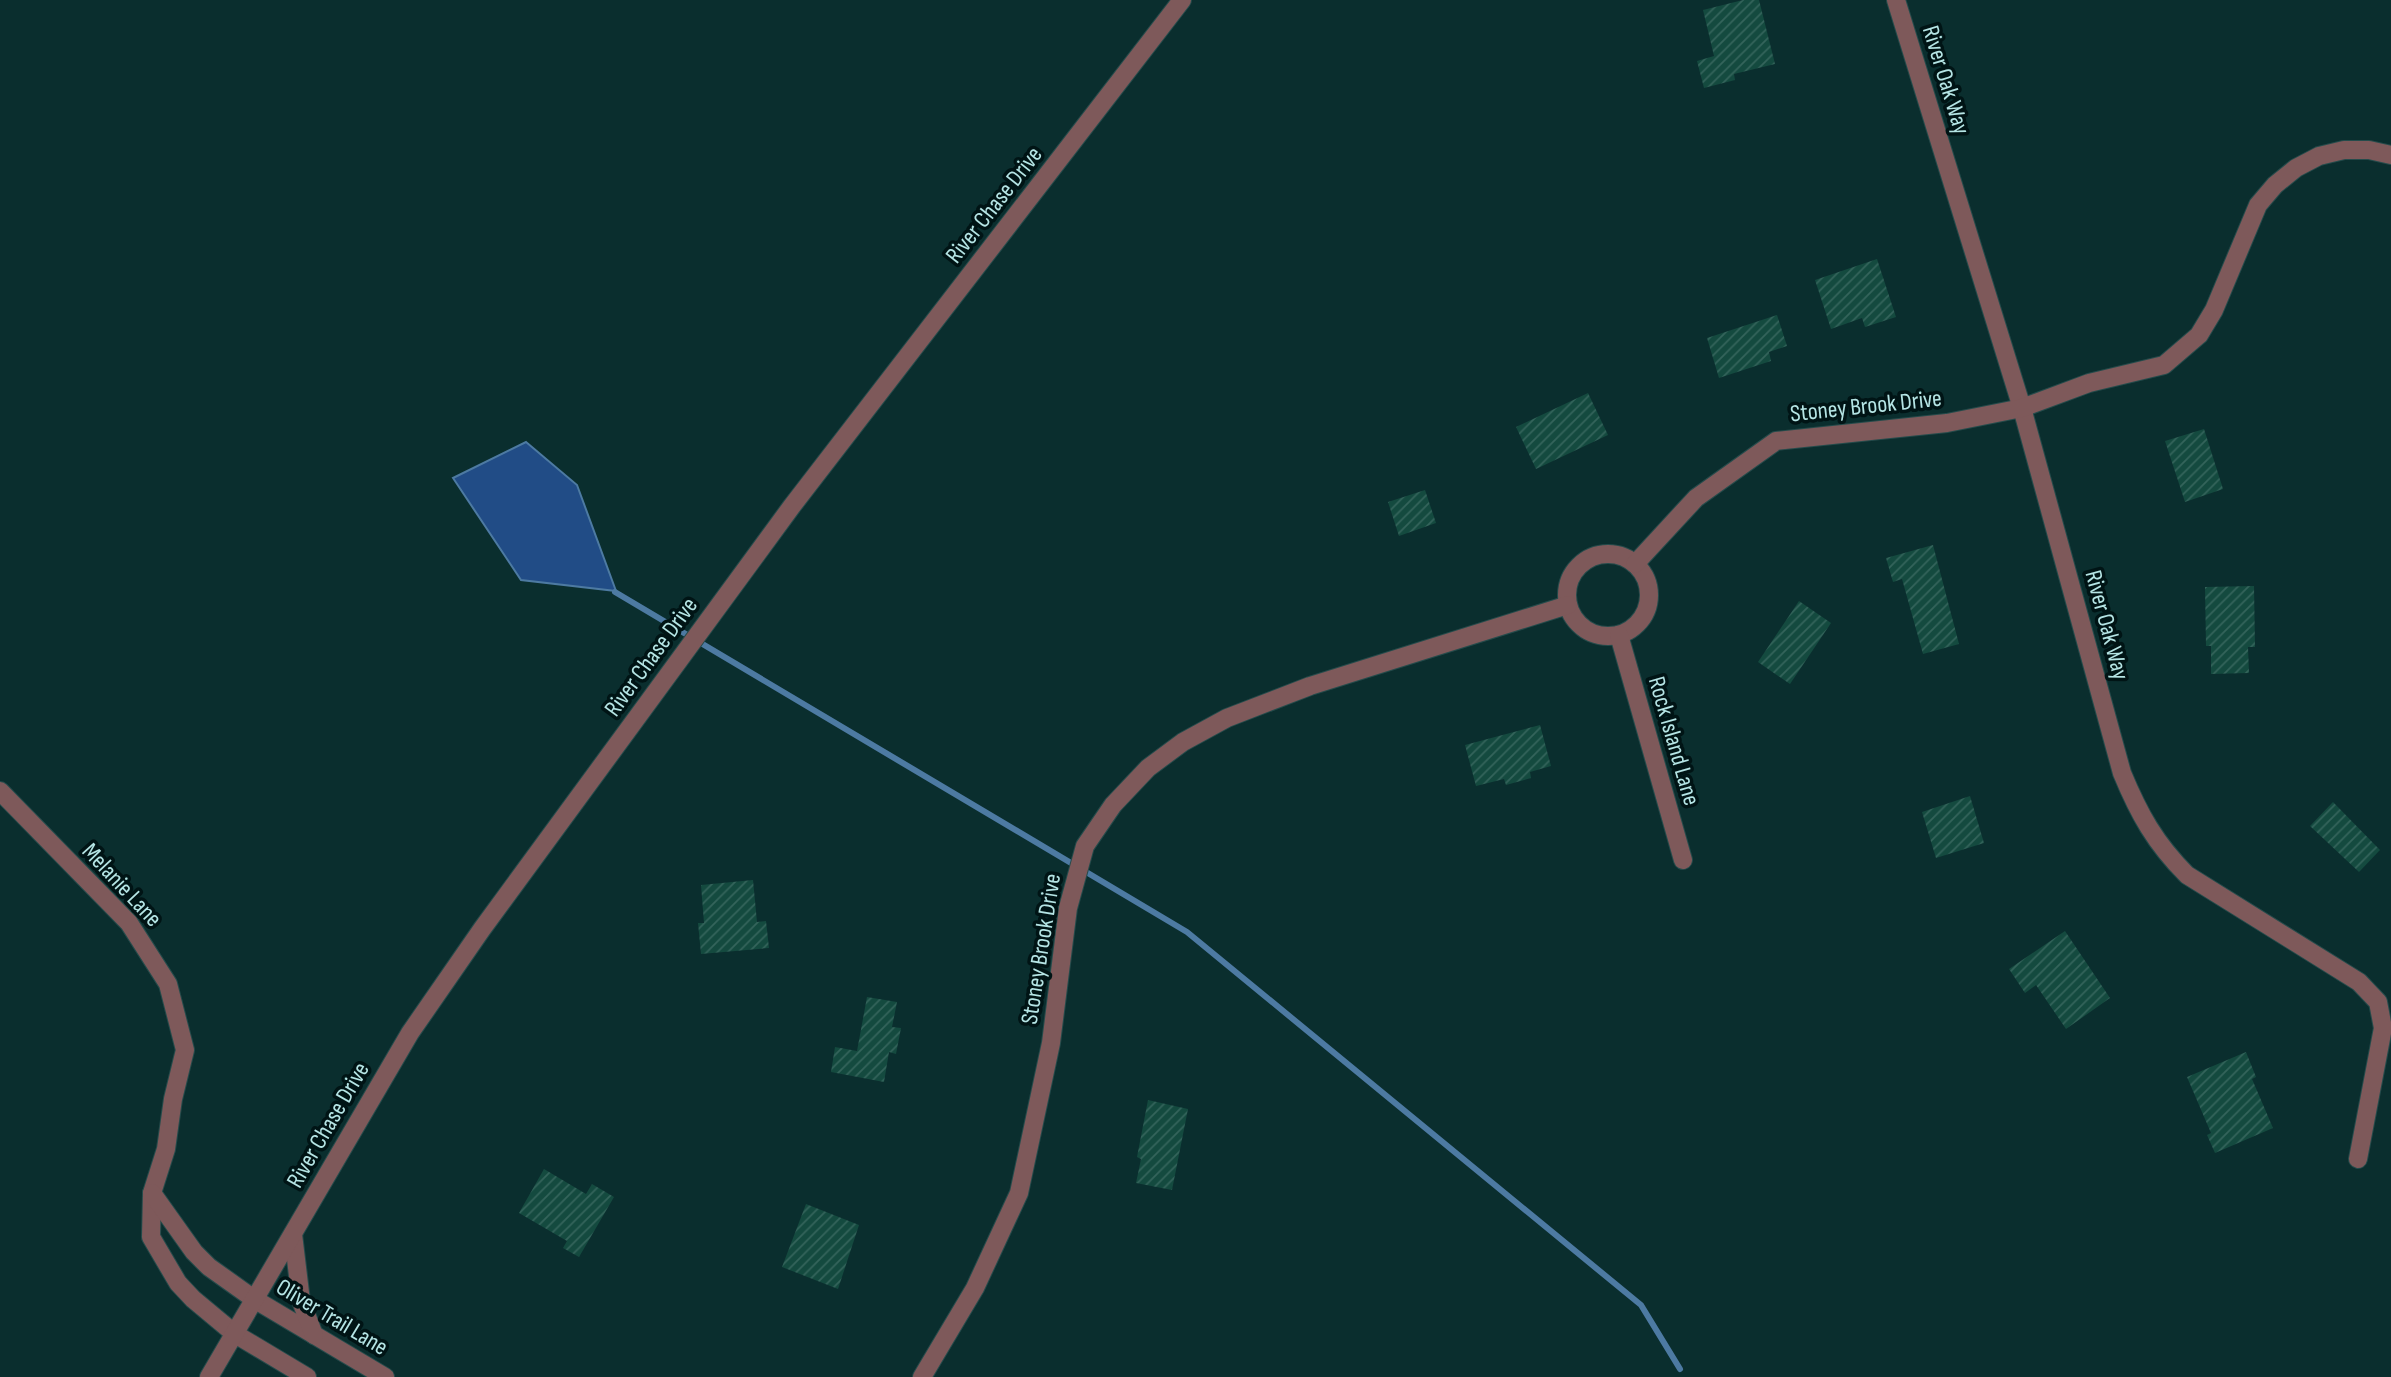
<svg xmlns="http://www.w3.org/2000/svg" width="2391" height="1377" viewBox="0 0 2391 1377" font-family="'Sofia Sans Condensed',sans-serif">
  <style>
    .water { fill: #214c86; stroke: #4d7aa2; stroke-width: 2 }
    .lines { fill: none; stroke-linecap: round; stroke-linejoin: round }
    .stream { stroke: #4d7aa2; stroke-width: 6 }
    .building { fill: url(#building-hatch) }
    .minor-casing { stroke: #254b4b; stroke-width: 20 }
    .tertiary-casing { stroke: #254b4b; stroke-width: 20 }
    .minor { stroke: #7e595a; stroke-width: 18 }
    .tertiary { stroke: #7e595a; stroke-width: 18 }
    .labels { text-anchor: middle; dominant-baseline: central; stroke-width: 7; stroke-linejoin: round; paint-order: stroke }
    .street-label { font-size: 24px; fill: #b5e5e5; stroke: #001415 }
  </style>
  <defs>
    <pattern id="building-hatch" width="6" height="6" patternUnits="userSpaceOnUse" patternTransform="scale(1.75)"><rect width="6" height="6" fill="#144a3f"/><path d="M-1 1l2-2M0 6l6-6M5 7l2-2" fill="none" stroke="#34645b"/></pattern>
  </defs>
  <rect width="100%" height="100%" fill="#0a2e2e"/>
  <path class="water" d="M526,442L577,485L616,591L521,580L453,478Z"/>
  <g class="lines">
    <path class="stream" d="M615,592L1187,932L1641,1305L1680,1369"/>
  </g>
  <g class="building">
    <path d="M1743,0H1759L1775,64L1734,74L1735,80L1704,88L1697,61L1714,56L1703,10Z"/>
    <path d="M1877,259L1896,317L1865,327L1862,318L1831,329L1815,280Z"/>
    <path d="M1777,315L1787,346L1769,352L1771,361L1719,378L1707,338Z"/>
    <path d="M1588,393L1608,435L1536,469L1516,427Z"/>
    <path d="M2204,429L2223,489L2185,502L2165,441Z"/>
    <path d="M1425,490L1436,523L1399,536L1388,502Z"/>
    <path d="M1933,545L1959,644L1923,654L1902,579L1893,582L1886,558Z"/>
    <path d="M2254,586L2255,647H2248L2249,673L2211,674V646H2206L2205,587Z"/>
    <path d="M1799,601L1831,623L1790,684L1758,662Z"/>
    <path d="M1540,725L1551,766L1530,772L1531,778L1506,785L1504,779L1476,786L1465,745Z"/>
    <path d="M1970,796L1984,843L1936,858L1922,812Z"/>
    <path d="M2333,802L2380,850L2359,872L2310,826Z"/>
    <path d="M753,880L757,922L766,921L769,948L701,954L698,923H704L701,885Z"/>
    <path d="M2065,931L2110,998L2066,1029L2036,985L2025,993L2009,969Z"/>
    <path d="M867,997L897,1002L892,1027L901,1028L896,1054L889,1052L884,1082L831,1072L835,1047L857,1051Z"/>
    <path d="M2246,1052L2256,1077L2252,1079L2273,1128L2215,1153L2207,1135L2211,1133L2187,1077Z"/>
    <path d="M1148,1100L1188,1109L1172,1190L1136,1183L1141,1159L1137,1157Z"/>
    <path d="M544,1169L586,1194L592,1184L614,1197L579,1257L563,1248L567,1241L519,1213Z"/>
    <path d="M806,1204L859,1225L838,1289L782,1267Z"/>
  </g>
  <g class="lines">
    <g class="minor-casing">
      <g id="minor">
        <path d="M1896,0L2022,408L2122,773C2139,814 2155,843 2187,875L2359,982L2378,1002L2383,1028L2358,1159"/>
        <circle cx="1608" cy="595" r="41"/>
        <path d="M1635,564L1696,498L1776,441L1947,423L2022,408L2089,383L2164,365L2199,335L2214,310L2258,205L2275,185L2296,168L2319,156L2344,150H2369L2391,155"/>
        <path d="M1619,635L1683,860"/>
        <path d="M0,791L129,923L168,984L185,1050L173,1099L166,1149L152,1193L151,1237L178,1283L193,1299L235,1334L307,1377"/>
        <path d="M152,1193L194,1252L209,1267L254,1299L385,1377"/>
        <path d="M922,1377L975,1288L1019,1193L1051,1043L1068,908L1085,846L1113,805L1148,768L1183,742L1227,718L1310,686L1568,605"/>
      </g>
    </g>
    <g class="tertiary-casing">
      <g id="tertiary">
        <path d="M293,1234L301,1301L314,1335"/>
        <path d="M209,1377L410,1033L482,929L792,506L1182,0"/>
      </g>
    </g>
    <use href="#minor" class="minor"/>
    <use href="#tertiary" class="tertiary"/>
  </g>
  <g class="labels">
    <g class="street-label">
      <text transform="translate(1946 80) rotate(73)">River Oak Way</text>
      <text transform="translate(994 205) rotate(-52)">River Chase Drive</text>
      <text transform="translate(1866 406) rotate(-6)">Stoney Brook Drive</text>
      <text transform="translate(2107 625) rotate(75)">River Oak Way</text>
      <text transform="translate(651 657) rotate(-54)">River Chase Drive</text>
      <text transform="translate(1674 741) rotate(74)">Rock Island Lane</text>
      <text transform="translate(122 885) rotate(47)">Melanie Lane</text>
      <text transform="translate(1041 949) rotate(-81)">Stoney Brook Drive</text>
      <text transform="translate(328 1125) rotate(-60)">River Chase Drive</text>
      <text transform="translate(332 1317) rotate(31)">Oliver Trail Lane</text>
    </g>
  </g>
</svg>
